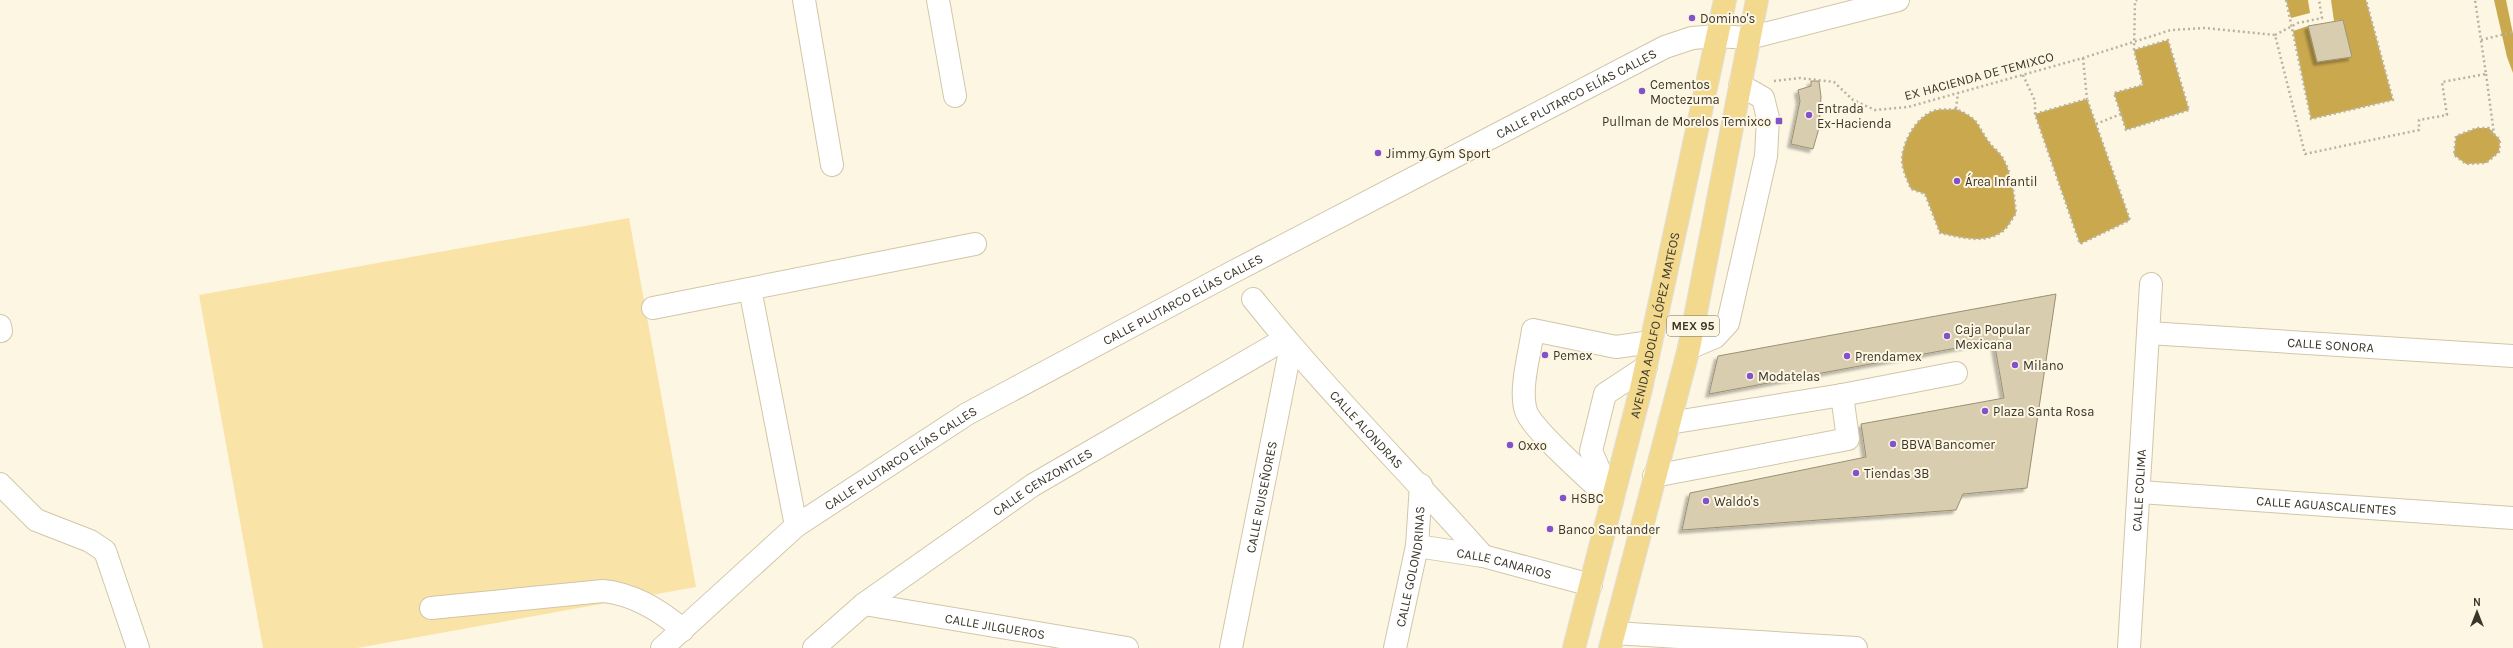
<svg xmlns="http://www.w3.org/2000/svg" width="2513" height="648" viewBox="0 0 2513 648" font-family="Karla,sans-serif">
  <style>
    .green { fill: #fae3a7 }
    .water { fill: #caa94e }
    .building { fill: #d9cdaf; stroke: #9b9073; filter: url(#shadow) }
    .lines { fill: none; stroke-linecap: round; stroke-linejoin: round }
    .minor-casing { stroke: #d1c6a8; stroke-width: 24 }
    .major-casing { stroke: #e0dfdd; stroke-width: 24 }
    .path { stroke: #b8b2a1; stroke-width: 2.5; stroke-dasharray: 2 3; stroke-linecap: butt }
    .minor { stroke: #fff; stroke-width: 22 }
    .major { stroke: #f2d98e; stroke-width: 22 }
    .poi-dot { fill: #8352ca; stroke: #fdf6e3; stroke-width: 1.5 }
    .labels { text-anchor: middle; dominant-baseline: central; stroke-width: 4; stroke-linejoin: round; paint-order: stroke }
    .shield { fill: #fdf6e3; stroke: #757062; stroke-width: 1 }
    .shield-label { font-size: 12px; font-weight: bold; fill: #3b362a }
    .poi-label { font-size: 13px; fill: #3b362a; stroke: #fdf6e3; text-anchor: start }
    .street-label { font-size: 13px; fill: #3b362a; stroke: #fdf6e3 }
  </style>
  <defs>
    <filter id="shadow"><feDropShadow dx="-3.5" dy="3.5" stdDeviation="1" flood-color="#0004"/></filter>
  </defs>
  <rect width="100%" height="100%" fill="#fdf6e3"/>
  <path class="green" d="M629,218L696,587L357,648H263L199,295Z"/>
  <g class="water">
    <path d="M2286,0H2308L2310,13L2291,18Z"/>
    <path d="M2331,0H2366L2393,100L2311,119L2293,31L2308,26L2318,62L2352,57L2343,20L2334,21Z"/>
    <path d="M2494,0H2506L2513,34V73L2507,57Z"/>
    <path d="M2168,40L2189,110L2126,130L2114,93L2143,85L2134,50Z"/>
    <path d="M2087,99L2130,220L2080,244L2035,114Z"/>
    <path d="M1956,109C1981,120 1975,123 1989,142C1992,147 1997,150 2000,154C2012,170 2014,194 2016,213C2012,219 2008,227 2003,231C1985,245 1960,237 1940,233L1925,194L1911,189C1907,179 1902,170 1902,159C1903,140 1918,114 1937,110C1943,109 1950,110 1956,109Z"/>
    <path d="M2477,128H2489L2500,140L2499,152L2486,163L2466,164L2454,155L2456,136Z"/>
  </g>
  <g class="building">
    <path d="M2343,20L2352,57L2317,62L2308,26Z"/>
    <path d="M1811,81H1819L1821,97L1819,128L1813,149L1791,144L1800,101L1798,90L1811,86Z"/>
    <path d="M2056,294L2027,488L1963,494L1956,510L1682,530L1690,493L1866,457L1861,424L2004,398L1994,341L1709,394L1718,356Z"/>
  </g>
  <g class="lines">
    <g class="minor-casing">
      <g id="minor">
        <path d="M804,0L832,165"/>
        <path d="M938,0L955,96"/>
        <path d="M750,289L796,526"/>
        <path id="s1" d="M1253,299C1325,389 1407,470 1483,556"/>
        <path d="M653,308L975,244"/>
        <path d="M0,326L1,331"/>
        <path id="s2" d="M2148,333L2513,356"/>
        <path d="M1689,348L1715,337L1728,323L1766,156L1768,118L1763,98L1740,85"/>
        <path d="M1669,423L1842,395L1956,373"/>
        <path d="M1654,476L1848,439L1842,395"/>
        <path d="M0,484L36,520L90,541L105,551L138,648"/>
        <path d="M1608,490L1591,451L1605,394L1646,367"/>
        <path id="s3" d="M2140,492L2513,518"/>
        <path d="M1612,501C1595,484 1532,430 1526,411C1519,389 1530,353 1533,330L1616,347L1651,342"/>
        <path id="s4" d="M1417,546L1483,556L1591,585"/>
        <path id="s5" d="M864,604L1127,648"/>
        <path d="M431,608L603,591C633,594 660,610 683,630"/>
        <path d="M1614,633L1856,648"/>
        <path id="s6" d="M662,648L796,526L967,414L1229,274L1665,47L1692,38L1717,36L1749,38L1898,0"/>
        <path id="s7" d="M814,648L864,604L1033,485L1285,339"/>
        <path id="s8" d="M1231,648L1291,346"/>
        <path id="s9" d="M1395,648L1417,546L1421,485"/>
        <path id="s10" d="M2129,648L2151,284"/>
      </g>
    </g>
    <g class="major-casing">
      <g id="major">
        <path id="s11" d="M1574,648L1641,389L1725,0"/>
        <path d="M1610,648L1689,348L1757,0"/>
      </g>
    </g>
    <g class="path">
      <path d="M2286,0L2311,119L2393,100L2366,0"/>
      <path d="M2275,35L2298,23L2322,18L2319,0"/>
      <path d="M2481,40L2513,32"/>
      <path d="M2083,58L2087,99"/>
      <path d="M2486,74L2494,134L2500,140L2499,152L2486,163L2466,164L2454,155L2456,136L2477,128H2489L2494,134"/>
      <path d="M2023,75L2035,101V114L2080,244L2130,220L2087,99L2035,114"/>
      <path d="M1774,81L1800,78L1834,82L1853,100L1875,110L1908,107L2083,58L2171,30L2205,28L2275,35L2305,154L2419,130V120L2447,115L2442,82L2486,74L2475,0"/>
      <path d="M1956,109C1950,110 1943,109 1937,110C1918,114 1903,140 1902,159C1902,170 1907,179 1911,189L1925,194L1940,233C1960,237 1985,245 2003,231C2008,227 2012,219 2016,213C2014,194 2012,170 2000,154C1997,150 1992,147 1989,142C1975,123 1981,120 1956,109L1958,93"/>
      <path d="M2121,114L2126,130L2189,110L2168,40L2134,50"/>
      <path d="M2096,124L2121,114L2114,93L2143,85L2134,50L2135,1L2137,0"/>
    </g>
    <use href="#minor" class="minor"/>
    <use href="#major" class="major"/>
  </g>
  <g class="poi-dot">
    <circle cx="1692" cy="18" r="4"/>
    <circle cx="1642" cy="91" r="4"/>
    <circle cx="1809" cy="115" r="4"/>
    <rect x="1775" y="117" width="8" height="8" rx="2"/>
    <circle cx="1378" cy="153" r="4"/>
    <circle cx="1957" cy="181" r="4"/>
    <circle cx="1947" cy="336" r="4"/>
    <circle cx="1545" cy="355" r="4"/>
    <circle cx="1847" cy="356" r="4"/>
    <circle cx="2015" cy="365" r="4"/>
    <circle cx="1750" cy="376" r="4"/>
    <circle cx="1985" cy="411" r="4"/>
    <circle cx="1893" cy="444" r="4"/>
    <circle cx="1510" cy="445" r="4"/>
    <circle cx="1856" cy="473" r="4"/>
    <circle cx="1563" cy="498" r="4"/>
    <circle cx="1706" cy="501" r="4"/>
    <circle cx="1550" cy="529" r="4"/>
  </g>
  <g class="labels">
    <rect class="shield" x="1667" y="316" width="52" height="20" rx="3"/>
    <g class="shield-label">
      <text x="1693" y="326">MEX 95</text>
    </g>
    <g class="poi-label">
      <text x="1700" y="18">Domino's</text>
      <text x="1650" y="84">Cementos<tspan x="1650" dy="15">Moctezuma</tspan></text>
      <text x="1817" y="108">Entrada<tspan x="1817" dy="15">Ex-Hacienda</tspan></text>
      <text x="1771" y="121" text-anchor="end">Pullman de Morelos Temixco</text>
      <text x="1386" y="153">Jimmy Gym Sport</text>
      <text x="1965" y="181">Área Infantil</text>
      <text x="1955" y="329">Caja Popular<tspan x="1955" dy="15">Mexicana</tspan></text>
      <text x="1553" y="355">Pemex</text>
      <text x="1855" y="356">Prendamex</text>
      <text x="2023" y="365">Milano</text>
      <text x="1758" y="376">Modatelas</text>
      <text x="1993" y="411">Plaza Santa Rosa</text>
      <text x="1901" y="444">BBVA Bancomer</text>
      <text x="1518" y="445">Oxxo</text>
      <text x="1864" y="473">Tiendas 3B</text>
      <text x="1571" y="498">HSBC</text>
      <text x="1714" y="501">Waldo's</text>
      <text x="1558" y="529">Banco Santander</text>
    </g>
    <g class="street-label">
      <text transform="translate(1979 76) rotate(-15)">EX HACIENDA DE TEMIXCO</text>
      <text stroke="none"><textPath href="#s6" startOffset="1074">CALLE PLUTARCO ELÍAS CALLES</textPath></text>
      <text stroke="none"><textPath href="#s6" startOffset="630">CALLE PLUTARCO ELÍAS CALLES</textPath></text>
      <text stroke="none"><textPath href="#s11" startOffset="333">AVENIDA ADOLFO LÓPEZ MATEOS</textPath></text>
      <text stroke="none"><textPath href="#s2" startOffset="183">CALLE SONORA</textPath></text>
      <text stroke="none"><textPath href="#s1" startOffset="173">CALLE ALONDRAS</textPath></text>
      <text stroke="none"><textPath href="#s6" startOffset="306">CALLE PLUTARCO ELÍAS CALLES</textPath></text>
      <text stroke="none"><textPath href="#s7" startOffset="283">CALLE CENZONTLES</textPath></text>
      <text stroke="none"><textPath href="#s10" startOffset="158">CALLE COLIMA</textPath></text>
      <text stroke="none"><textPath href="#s8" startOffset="154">CALLE RUISEÑORES</textPath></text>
      <text stroke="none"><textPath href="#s3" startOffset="187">CALLE AGUASCALIENTES</textPath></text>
      <text stroke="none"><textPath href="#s4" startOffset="89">CALLE CANARIOS</textPath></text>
      <text stroke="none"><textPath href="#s9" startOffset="83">CALLE GOLONDRINAS</textPath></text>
      <text stroke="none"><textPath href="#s5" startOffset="133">CALLE JILGUEROS</textPath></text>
    </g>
  </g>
  <g transform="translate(2477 612)" stroke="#fdf6e3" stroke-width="3" paint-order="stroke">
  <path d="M0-3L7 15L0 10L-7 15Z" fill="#3b362a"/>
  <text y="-6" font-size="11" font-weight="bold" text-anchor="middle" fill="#3b362a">N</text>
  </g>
</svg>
